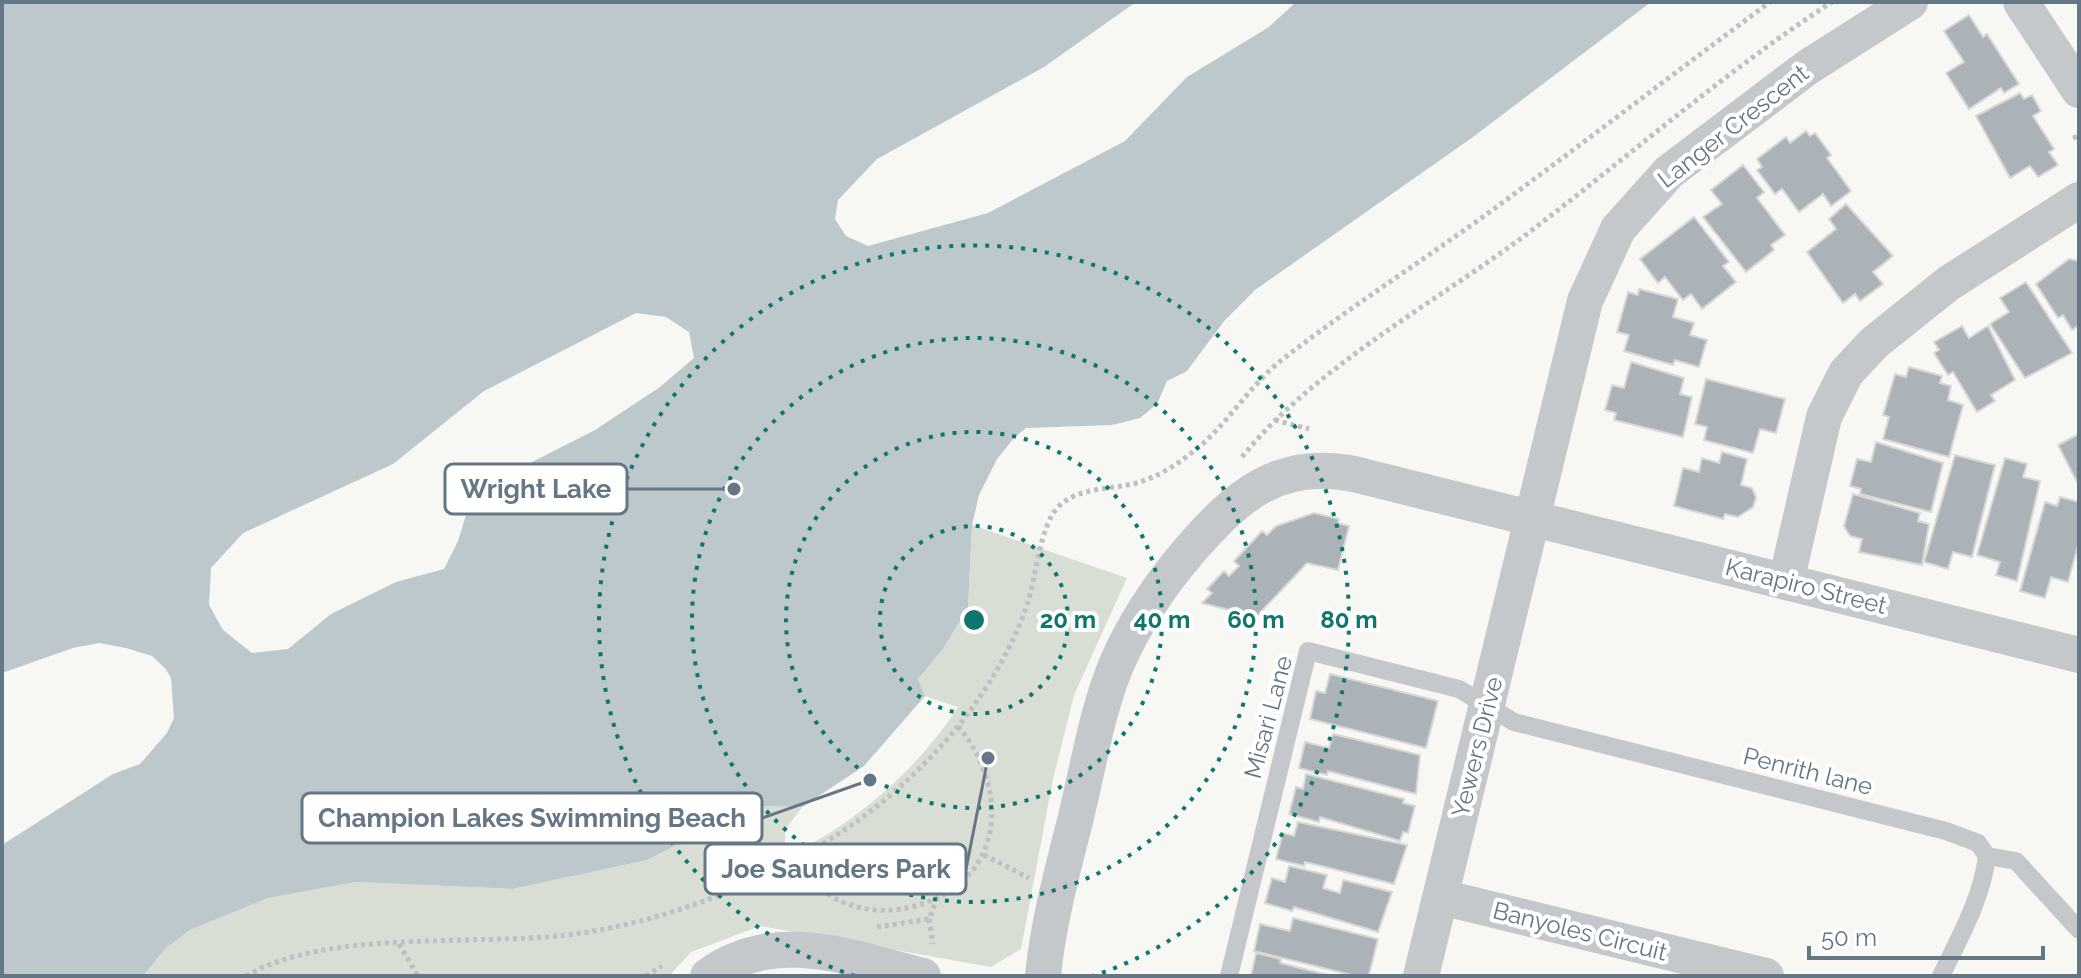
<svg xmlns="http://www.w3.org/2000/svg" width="2081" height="978" viewBox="0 0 2081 978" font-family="Raleway,sans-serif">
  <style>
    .green { fill: #d8ded4 }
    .water { fill: #bcc8cc; fill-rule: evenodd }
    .building { fill: #abb3b9; stroke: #d8d8d6; stroke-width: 2 }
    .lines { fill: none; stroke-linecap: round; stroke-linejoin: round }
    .path { stroke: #bec0c2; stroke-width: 5; stroke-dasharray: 4 4; stroke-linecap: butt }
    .lane { stroke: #c4c8cb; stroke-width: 18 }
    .street { stroke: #c4c8cb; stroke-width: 36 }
    .ring { fill: none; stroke: #0f766e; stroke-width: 4; stroke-dasharray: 4 8 }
    .labels { text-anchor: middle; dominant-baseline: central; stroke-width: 8; stroke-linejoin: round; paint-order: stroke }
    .street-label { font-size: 24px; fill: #657685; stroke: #fff }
    .centre { fill: #0f766e; stroke: #fff; stroke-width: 4 }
    .ring-label { font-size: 24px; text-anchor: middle; font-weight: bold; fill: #0f766e; stroke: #fff; stroke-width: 8; stroke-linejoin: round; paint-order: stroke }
    .leader { fill: none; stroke: #657685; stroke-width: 3 }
    .callout-dot { fill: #657685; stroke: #fff; stroke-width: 3 }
    .callout { fill: #fff; stroke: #657685; stroke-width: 3 }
    .callout-label { font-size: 26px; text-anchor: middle; font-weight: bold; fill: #657685 }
  </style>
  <rect width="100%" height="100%" fill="#f7f7f3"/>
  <path class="green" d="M972,525L1127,578L1074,695L1053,779L1021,949L991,967L760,926L691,952L669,976H143L166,948L190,930L268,898L356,882L513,889L647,860L754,806L802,807L785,830V858C854,824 916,772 958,707L925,696L918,679L943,649L968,607Z"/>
  <path class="water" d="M2,2H1136L1044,67L877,159L838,200L835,219L846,236L868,246L988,213L1125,141L1187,77L1269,27L1296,2H1651L1473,137L1255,290L1225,320L1187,371L1167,381L1157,404L1140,418L1112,425L1026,428L1014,438L997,459L979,495L972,525L968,607L943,649L918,679L925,696L864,766L802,807L754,806L647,860L513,889L356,882L268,898L190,930L166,948L143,976H2V845L113,774L140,764L167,733L174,718L171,678L165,668L152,656L126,648L99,643L73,648L2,673ZM636,313L666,317L689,332L694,358L660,387L595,430L493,482L468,509L458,541L444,569L396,582L331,614L288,649L252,653L223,630L209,605L211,568L243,533L393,464L484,391Z"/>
  <g class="building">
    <path d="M1969,15L1983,37L1987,34L2019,84L2004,93L2001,88L1969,109L1946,73L1964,62L1944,31Z"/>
    <path d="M2020,93L2024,99L2032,95L2041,111L2033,116L2054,149L2049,152L2058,165L2038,177L2030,166L2010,178L1976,116Z"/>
    <path d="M1806,131L1810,136L1815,133L1831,155L1827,158L1851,191L1831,206L1823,194L1799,212L1782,189L1775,194L1757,170L1762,167L1757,159L1786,137L1790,143Z"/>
    <path d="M1743,165L1764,192L1757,198L1785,235L1771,245L1774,250L1746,272L1703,217L1722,204L1711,190Z"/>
    <path d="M1846,204L1893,256L1873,272L1883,284L1860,301L1855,294L1843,303L1807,252L1836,229L1829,219Z"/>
    <path d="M1694,217L1729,262L1723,266L1736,282L1702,309L1691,294L1683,300L1665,277L1658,283L1640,259Z"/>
    <path d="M2069,259L2079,261V325L2072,330L2063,315L2058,318L2036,284Z"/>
    <path d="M2026,282L2072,353L2025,378L1990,324L2009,312L2000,298Z"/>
    <path d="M1639,289L1678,299L1673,317L1694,323L1690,335L1707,340L1699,367L1675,360L1673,365L1624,351L1629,335L1617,332L1628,292L1638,295Z"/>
    <path d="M1962,326L1969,338L1988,326L2015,380L1991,395L1995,401L1977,412L1953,372L1948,375L1934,353L1939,350L1934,342Z"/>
    <path d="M1631,362L1684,378L1680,394L1692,397L1683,437L1614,420L1616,413L1605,410L1612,385L1624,388Z"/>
    <path d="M1909,367L1942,376L1940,383L1951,386L1948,400L1963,405L1949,457L1883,439L1889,417L1883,415L1895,374L1906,377Z"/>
    <path d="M1706,379L1785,399L1776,433L1760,429L1753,453L1704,440L1707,427L1695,424Z"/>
    <path d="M2079,434V486L2058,445Z"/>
    <path d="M1876,442L1943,463L1931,512L1860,494L1861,489L1850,486L1857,459L1871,462Z"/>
    <path d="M1722,452L1747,459L1741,485L1752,488L1756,497L1753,507L1738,517L1725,514L1723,519L1674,506L1683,468L1699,472L1702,458L1719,463Z"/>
    <path d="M1955,455L1995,465L1972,557L1953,552L1948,569L1924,562Z"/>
    <path d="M2005,458L2027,464L2023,477L2040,481L2017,581L1996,575L2000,562L1977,555Z"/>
    <path d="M1853,494L1920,513L1918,521L1929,524L1922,565L1859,552L1862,539L1850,536L1844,526Z"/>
    <path d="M2060,497L2079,502V542L2068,582L2051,577L2045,598L2020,591L2045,502L2057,506Z"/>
    <path d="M1314,513L1339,519L1338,523L1349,526L1338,570L1307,563L1256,617L1202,603L1212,593L1207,589L1224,571L1229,576L1239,566L1234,561L1262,531L1267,535L1276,526Z"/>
    <path d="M1330,674L1438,701L1426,748L1310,719L1316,691L1325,693Z"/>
    <path d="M1333,734L1420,755L1416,794L1328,771L1327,775L1299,768L1305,742L1329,748Z"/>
    <path d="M1306,774L1404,799L1403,803L1415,806L1408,833L1403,832L1400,841L1320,817L1319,822L1289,814L1296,787L1303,789Z"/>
    <path d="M1298,822L1407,845L1394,884L1305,862L1304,866L1276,859L1283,833L1294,836Z"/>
    <path d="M1289,866L1327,875L1323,888L1340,893L1343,880L1392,892L1378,932L1294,907L1292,911L1265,903L1272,878L1285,882Z"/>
    <path d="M1293,918L1378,939L1369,975L1356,976L1254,951L1260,924L1290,931Z"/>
    <path d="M1256,953L1281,959L1280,963L1332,976H1251Z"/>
  </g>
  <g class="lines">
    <g class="path">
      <path d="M2073,138L2079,136"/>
      <path d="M1275,420L1309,429"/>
      <path d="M1242,457C1312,370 1432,304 1523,237C1626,159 1724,72 1832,2"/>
      <path d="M984,855L1029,878"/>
      <path d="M794,860C807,873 818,889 834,898C858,911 885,913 911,907C1004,885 1013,791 957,725"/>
      <path d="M929,919L933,944"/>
      <path d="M877,927L929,919L937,899"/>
      <path d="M399,944L418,976"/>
      <path d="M246,976C327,929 473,946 567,935C657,924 748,889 826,842C913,788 993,703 1027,605C1036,578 1040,524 1059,506C1080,486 1114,490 1140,482C1158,476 1175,466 1190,454C1226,428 1248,386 1283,359C1354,304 1430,256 1502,203C1591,137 1680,69 1770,2"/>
      <path d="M646,976L662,966"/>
    </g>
    <g class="lane">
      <path d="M1987,856L2016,861L2079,930"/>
      <path d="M1229,976L1308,651L1459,689L1514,722L1946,831L1978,843L1987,856C1982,899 1959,938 1941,976"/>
    </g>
    <g class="street">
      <path d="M2021,2L2079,90"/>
      <path d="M1786,582L1824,417L1846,373L1874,343L1949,283L2079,200"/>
      <path d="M1441,897L1766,976"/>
      <path d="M708,976C775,927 851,958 923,976"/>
      <path d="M1043,976C1048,924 1062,872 1075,821C1088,769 1096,713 1117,663C1135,622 1160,585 1189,551C1236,497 1277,459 1354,474L2079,655"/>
      <path d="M1421,976L1585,301L1618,229L1669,172L1808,67L1910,2"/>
    </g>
  </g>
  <g class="ring">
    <circle cx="974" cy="620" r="94"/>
    <circle cx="974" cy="620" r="188"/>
    <circle cx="974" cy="620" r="282"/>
    <path d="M855 976A375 375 0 1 1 1093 976"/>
  </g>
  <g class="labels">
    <g class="street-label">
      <text transform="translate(1733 126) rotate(-38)">Langer Crescent</text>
      <text transform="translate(1806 586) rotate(14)">Karapiro Street</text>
      <text transform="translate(1268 717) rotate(-75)">Misari Lane</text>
      <text transform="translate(1477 747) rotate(-76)">Yewers Drive</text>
      <text transform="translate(1808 771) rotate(14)">Penrith lane</text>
      <text transform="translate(1580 931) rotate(14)">Banyoles Circuit</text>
    </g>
  </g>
  <circle cx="974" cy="620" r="12" class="centre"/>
  <g class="ring-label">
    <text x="1068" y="628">20 m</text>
    <text x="1162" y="628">40 m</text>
    <text x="1256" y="628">60 m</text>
    <text x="1349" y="628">80 m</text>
  </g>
  <path class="leader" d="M734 489L627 489M870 780L762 818M988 758L966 869"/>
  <g class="callout-dot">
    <circle cx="734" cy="489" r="8"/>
    <circle cx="870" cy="780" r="8"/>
    <circle cx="988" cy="758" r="8"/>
  </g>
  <g class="callout">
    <rect x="445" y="464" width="182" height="50" rx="8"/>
    <rect x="302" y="793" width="460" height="50" rx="8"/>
    <rect x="705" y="844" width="261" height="50" rx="8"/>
  </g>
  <g class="callout-label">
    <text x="536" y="498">Wright Lake</text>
    <text x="532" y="827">Champion Lakes Swimming Beach</text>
    <text x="836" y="878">Joe Saunders Park</text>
  </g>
  <rect width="2081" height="978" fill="none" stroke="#657685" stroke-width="8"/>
  <path d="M1809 946v12h234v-12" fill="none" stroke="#657685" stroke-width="4"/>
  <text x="1821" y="946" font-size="24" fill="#657685" stroke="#ffffff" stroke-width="6" paint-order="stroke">50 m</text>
</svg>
